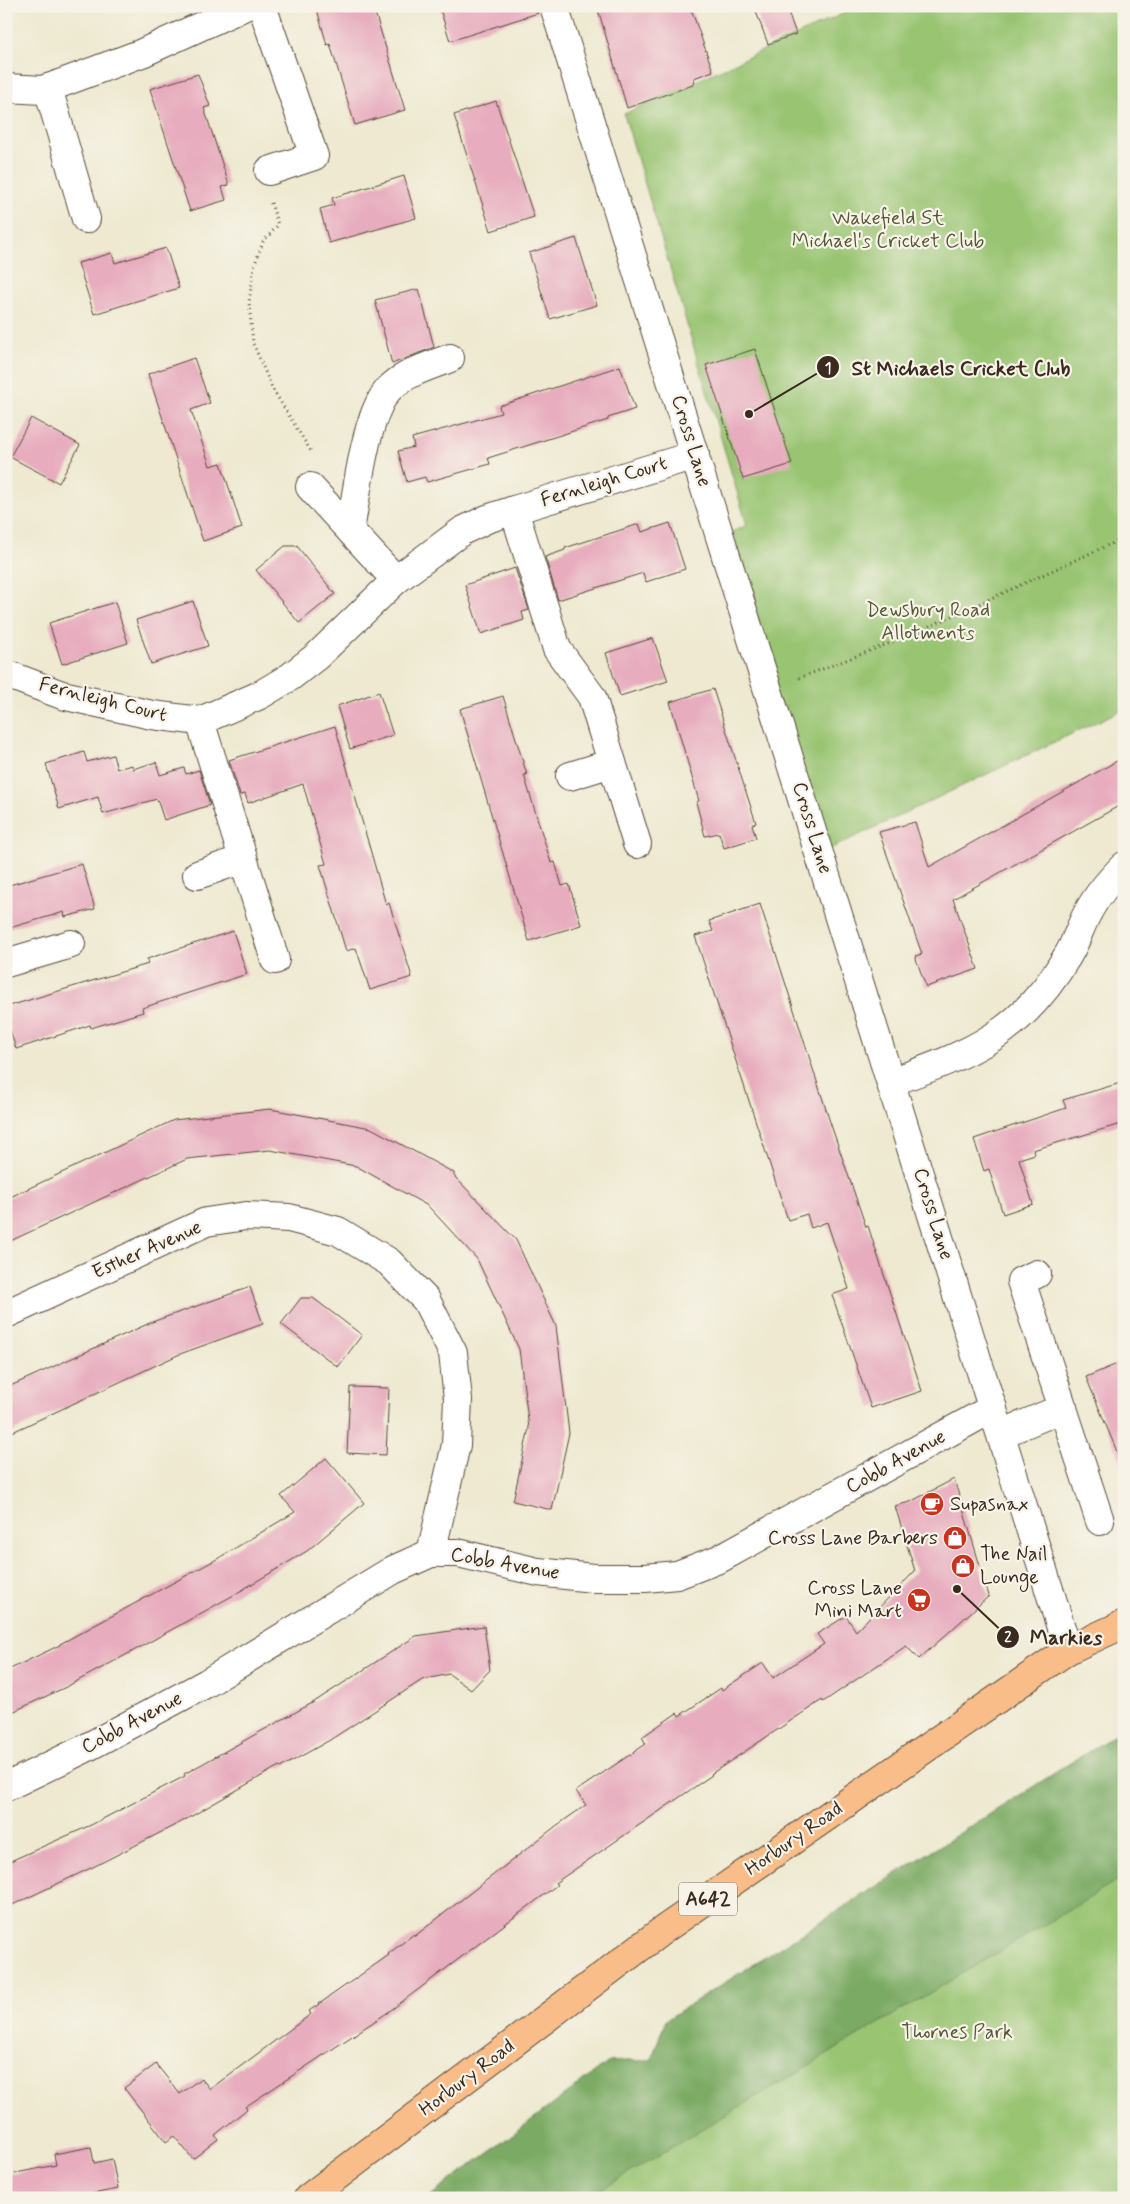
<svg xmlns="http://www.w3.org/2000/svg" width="1130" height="2204" viewBox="0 0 1130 2204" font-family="Mynerve,sans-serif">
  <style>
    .green { fill: #99c472; stroke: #6a7748 }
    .forest { fill: #7aaa64; stroke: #5a6a41 }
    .building { fill: #e7acbe }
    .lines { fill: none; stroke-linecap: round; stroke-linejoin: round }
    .minor-casing { stroke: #564739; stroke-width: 30 }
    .highway-casing { stroke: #564739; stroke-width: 30 }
    .path { stroke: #564739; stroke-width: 3; stroke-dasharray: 1 4; stroke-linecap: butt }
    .minor { stroke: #fff; stroke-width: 28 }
    .highway { stroke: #f8bd89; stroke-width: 28 }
    .labels { text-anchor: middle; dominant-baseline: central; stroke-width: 4.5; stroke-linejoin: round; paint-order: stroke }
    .shield { fill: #f7f3e8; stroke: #73665b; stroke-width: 1 }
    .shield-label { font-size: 19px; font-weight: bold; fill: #3b2a1e }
    .park-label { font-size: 20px; fill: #575837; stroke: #f7f3e8 }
    .street-label { font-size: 20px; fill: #3b2a1e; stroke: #f7f3e8 }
    .poi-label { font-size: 20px; fill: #3b2a1e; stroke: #f7f3e8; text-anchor: start }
    .leader { fill: none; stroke: #3b2a1e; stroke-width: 2 }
    .callout-dot { fill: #3b2a1e; stroke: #f7f3e8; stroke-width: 2 }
    .mark-label { font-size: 15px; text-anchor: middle; font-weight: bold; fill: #fff }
    .callout-label { font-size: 21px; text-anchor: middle; font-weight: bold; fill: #3b2a1e; stroke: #f7f3e8; stroke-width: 4.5; stroke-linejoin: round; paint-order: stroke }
  </style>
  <rect width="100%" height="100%" fill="#f7f3e8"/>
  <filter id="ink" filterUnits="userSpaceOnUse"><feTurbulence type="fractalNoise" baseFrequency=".02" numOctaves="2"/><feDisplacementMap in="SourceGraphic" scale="10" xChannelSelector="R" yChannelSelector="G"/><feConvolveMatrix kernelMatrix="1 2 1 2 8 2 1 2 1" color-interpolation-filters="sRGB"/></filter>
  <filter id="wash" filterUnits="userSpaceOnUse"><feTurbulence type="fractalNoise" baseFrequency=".0096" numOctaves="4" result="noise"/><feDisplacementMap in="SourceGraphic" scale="20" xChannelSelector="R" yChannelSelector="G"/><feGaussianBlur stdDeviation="1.12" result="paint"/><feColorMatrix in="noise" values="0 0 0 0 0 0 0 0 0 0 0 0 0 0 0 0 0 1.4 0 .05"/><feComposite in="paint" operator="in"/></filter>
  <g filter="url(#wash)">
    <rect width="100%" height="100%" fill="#eee9d0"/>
    <g class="green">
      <path d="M860,6H1124V709L819,854L721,537L747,525L624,114Z"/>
      <path d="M1124,1729V2198H428L609,2062L651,2060L666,2020Z"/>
    </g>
    <path class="forest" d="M1124,1729V1877L587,2198H428L609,2062L651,2060L666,2020Z"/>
    <g id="blocks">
      <g class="building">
        <path d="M316,6H373L405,110L355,125L330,44L327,45Z"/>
        <path d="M439,6H537L538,13L450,41Z"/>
        <path d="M597,6H690L713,71L694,78L693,85L627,108Z"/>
        <path d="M754,6H786L796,34L768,44Z"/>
        <path d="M198,74L210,106L204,108L229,185L222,187L226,200L190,211L150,89Z"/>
        <path d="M496,101L534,217L491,231L454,115Z"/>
        <path d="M404,176L416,218L329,243L320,209L334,205L332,198Z"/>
        <path d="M576,238L597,305L550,319L529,253Z"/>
        <path d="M166,248L179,288L94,314L78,263L112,253L115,263Z"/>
        <path d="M419,289L434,347L392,364L375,300Z"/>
        <path d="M755,349L792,464L743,479L706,365Z"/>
        <path d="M194,358L210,403L191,410L210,466L221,463L242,528L203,541L148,374Z"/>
        <path d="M620,366L635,409L608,418V420L488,458L490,464L427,482L425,477L407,482L398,451L414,447L412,438L501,413L499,406Z"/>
        <path d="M31,418L80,445L59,483L10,457Z"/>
        <path d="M670,523L685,569L646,582L643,573L558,600L545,557L565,550V548L639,524L642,532Z"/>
        <path d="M285,546H297L335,594L299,623L256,570Z"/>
        <path d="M515,568L529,610L522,612L524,620L481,634L465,585Z"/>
        <path d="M193,601L208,646L151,664L136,620Z"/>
        <path d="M115,602L128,643L62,664L49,623Z"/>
        <path d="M653,638L668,681L620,696L606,653Z"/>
        <path d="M713,689L756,823L752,824L756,838L724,848L719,833L705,836L696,802L699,801L670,702Z"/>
        <path d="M379,692L393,735L350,749L337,706Z"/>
        <path d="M503,696L527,775H524L551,863L555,862L562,886L569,884L581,925L529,941L460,709Z"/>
        <path d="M335,726L386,905L389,903L412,977L370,990L356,948L346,951L320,865L326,864L303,784L248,803L245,794L240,795L229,760Z"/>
        <path d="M84,752L87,762L113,755L117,769L132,765L133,769L156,762L160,775L184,768L186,774L199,770L210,805L164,820L157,799L103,814L98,797L59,809L46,764Z"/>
        <path d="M1124,757V803L953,899L978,969L926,987L915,956L922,954L879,832L915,822L929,867Z"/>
        <path d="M82,864L95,909L65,917L64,912L6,929V886Z"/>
        <path d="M760,904L830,1122L866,1227L868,1226L922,1391L871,1408L832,1295L849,1289L827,1222L811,1228L807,1214L788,1220L695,936L713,931L709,921Z"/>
        <path d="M233,931L247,974L142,1008L143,1012L91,1028L90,1025L16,1049L6,1017V1007L148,964L147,959Z"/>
        <path d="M1124,1082V1123L1033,1150L1035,1154L1019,1159L1033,1204L1003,1214L989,1169L984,1171L974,1139L1066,1108L1063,1100Z"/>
        <path d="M270,1109L371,1128L454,1173V1176L516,1240L556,1326L569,1433L552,1510L513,1501L529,1428L519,1349L477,1259L428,1206L356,1166L270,1150L187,1159L6,1243V1199L174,1120Z"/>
        <path d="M250,1287L263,1324L180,1354L6,1435V1388L152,1322Z"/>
        <path d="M301,1298H313L362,1335L338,1367L281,1324Z"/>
        <path d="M1124,1361V1465L1123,1466L1086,1377Z"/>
        <path d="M350,1387L389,1388L386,1455L347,1453Z"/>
        <path d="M326,1458L364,1503L307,1551L232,1596L137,1649L66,1687L6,1715V1671L60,1645V1644L217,1559L295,1512L281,1496Z"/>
        <path d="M954,1479L989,1596L919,1659L906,1646L823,1702L822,1700L711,1774L712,1775L555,1883L557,1885L387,2013L245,2107L247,2109L215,2135L218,2139L193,2159L174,2136L166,2142L124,2088L156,2064L180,2094L201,2078L210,2089L311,2014L309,2011L389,1955L388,1954L414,1934L415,1936L556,1826L586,1805L576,1791L646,1744L642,1737L677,1713L679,1716L721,1688L722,1690L763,1663L773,1678L824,1644L817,1634L846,1616L856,1631L915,1571L895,1506L910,1502Z"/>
        <path d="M484,1626L490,1670L471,1690L449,1674L422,1680L330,1740L280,1768L279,1766L183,1821L95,1866L6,1908V1863L91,1825L185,1776L184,1774L314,1702L416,1636Z"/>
        <path d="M91,2147L94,2163L112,2159L118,2189L72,2198H6V2175L56,2165L54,2154Z"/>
      </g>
    </g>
  </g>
  <g filter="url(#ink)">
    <use href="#blocks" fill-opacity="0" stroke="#564739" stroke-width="1"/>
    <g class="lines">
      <g class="minor-casing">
        <g id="minor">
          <path d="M262,6L314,156L269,171"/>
          <path d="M554,6C727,554 898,1102 1068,1650"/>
          <path d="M6,88L43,90L142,53L245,6"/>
          <path d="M48,88L86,219"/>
          <path d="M310,487L396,580"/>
          <path d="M514,510L557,649L592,697L637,844"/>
          <path d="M350,530C357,495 365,411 391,387C407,372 430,366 450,358"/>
          <path d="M6,674L62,695L152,715L200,721L260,695L290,677L317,656L396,580L462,531L487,519L514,510L695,455"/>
          <path d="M200,721L275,960"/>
          <path d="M570,776L612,763"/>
          <path d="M197,875L243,859"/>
          <path d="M6,963L71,944"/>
          <path d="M891,1082C972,1053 1022,1034 1068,955C1076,942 1080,927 1087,914C1096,896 1110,880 1124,866"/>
          <path d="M1037,1274L1021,1281L1100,1521"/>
          <path d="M6,1314L206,1222L246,1216L289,1218L338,1231L389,1262L426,1300L453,1353L458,1399L456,1445L431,1553"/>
          <path d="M1001,1434L1063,1408"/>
          <path d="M6,1787L84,1749L207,1683L393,1570L431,1553H458L538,1572L593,1578H645L677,1575L719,1559L993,1408"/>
        </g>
      </g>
      <g class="highway-casing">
        <path id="highway" d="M308,2198L663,1930L1068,1650L1124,1624"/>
      </g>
      <g class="path">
        <path d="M271,203L278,225L263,242L254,266L249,302L253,343L272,388L312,453"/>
        <path d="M799,678L906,637L1124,538"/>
      </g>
      <use href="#minor" class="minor"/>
      <use href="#highway" class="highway"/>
    </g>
  </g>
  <defs>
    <g id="cafe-disc" transform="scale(1.25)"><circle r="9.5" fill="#c8321e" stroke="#f7f3e8"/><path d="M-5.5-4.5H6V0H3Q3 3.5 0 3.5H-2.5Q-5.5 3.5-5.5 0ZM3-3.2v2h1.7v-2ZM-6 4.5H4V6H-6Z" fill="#fff"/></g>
    <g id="shop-disc" transform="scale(1.25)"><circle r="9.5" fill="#c8321e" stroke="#f7f3e8"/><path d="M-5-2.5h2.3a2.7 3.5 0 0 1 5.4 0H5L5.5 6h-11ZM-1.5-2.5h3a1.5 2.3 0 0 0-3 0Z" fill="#fff"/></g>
    <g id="supermarket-disc" transform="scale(1.25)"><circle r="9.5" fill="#c8321e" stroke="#f7f3e8"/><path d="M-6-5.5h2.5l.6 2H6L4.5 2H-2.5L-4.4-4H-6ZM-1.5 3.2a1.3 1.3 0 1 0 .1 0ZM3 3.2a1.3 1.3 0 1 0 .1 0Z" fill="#fff"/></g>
  </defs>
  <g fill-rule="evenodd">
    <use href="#cafe-disc" x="932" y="1504"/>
    <use href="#shop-disc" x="955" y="1538"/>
    <use href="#shop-disc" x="963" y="1566"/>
    <use href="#supermarket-disc" x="919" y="1600"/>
  </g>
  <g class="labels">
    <rect class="shield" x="679" y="1882.5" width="58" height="33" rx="4"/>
    <g class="shield-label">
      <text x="708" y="1899">A642</text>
    </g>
    <g class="park-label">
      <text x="888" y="218">Wakefield St<tspan x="888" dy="23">Michael's Cricket Club</tspan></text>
      <text x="928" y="610">Dewsbury Road<tspan x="928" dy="23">Allotments</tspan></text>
      <text x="957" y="2032">Thornes Park</text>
    </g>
    <g class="street-label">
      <text transform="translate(691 441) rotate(73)">Cross Lane</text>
      <text transform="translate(604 482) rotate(-17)">Fernleigh Court</text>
      <text transform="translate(103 700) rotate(14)">Fernleigh Court</text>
      <text transform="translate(812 828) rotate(73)">Cross Lane</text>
      <text transform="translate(933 1214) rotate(73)">Cross Lane</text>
      <text transform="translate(147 1250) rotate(-24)">Esther Avenue</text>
      <text transform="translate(896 1462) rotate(-29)">Cobb Avenue</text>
      <text transform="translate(505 1564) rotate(10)">Cobb Avenue</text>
      <text transform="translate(132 1723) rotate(-28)">Cobb Avenue</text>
      <text transform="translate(794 1839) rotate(-35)">Horbury Road</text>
      <text transform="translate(467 2078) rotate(-37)">Horbury Road</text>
    </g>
    <g class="poi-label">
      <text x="950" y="1504">Supasnax</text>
      <text x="938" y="1538" text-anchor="end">Cross Lane Barbers</text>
      <text x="980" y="1554">The Nail<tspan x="980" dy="23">Lounge</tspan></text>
      <text x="902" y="1588" text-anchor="end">Cross Lane<tspan x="902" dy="23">Mini Mart</tspan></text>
    </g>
  </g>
  <path class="leader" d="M749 414L828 367M957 1589L1008 1637"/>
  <g class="callout-dot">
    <circle cx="749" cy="414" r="5"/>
    <circle cx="957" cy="1589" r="5"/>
    <circle cx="828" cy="367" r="12"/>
    <circle cx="1008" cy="1637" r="12"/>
  </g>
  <g class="mark-label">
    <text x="828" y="373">1</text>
    <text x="1008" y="1642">2</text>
  </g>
  <g class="callout-label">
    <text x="961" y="375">St Michaels Cricket Club</text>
    <text x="1066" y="1644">Markies</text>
  </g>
  <rect width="1130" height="2204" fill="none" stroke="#f7f3e8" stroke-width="25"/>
</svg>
